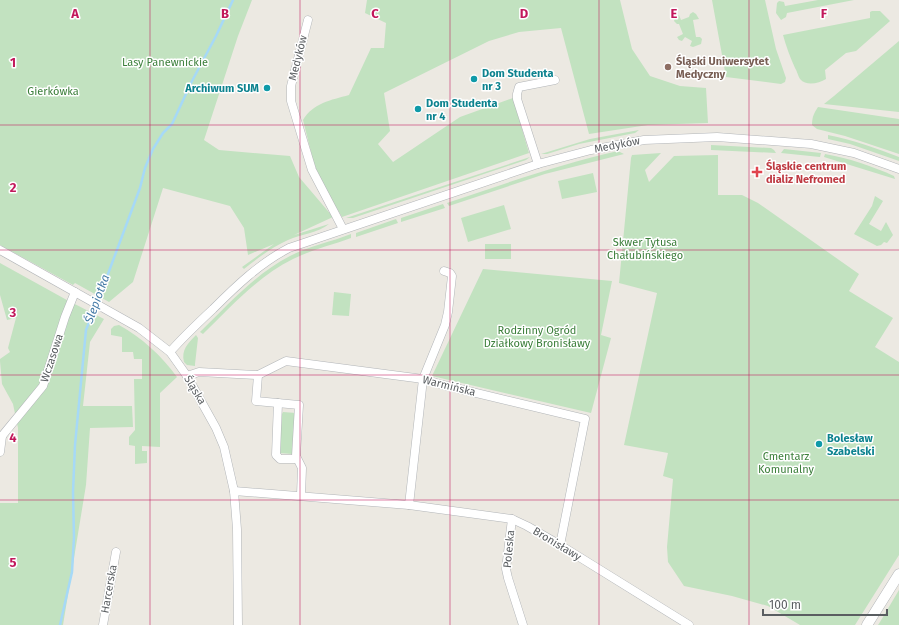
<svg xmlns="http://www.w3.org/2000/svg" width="899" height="625" viewBox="0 0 899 625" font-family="'Fira Sans',sans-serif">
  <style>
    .green { fill: #c2e2c0 }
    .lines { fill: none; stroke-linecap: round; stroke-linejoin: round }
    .stream { stroke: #a6d9f7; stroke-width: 2.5 }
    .minor-casing { stroke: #b2b5b8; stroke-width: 9 }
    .tertiary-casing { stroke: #b2b5b8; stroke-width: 11 }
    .minor { stroke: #fff; stroke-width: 8 }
    .tertiary { stroke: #fff; stroke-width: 10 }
    .grid { fill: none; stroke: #c2185b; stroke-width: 1; stroke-opacity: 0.55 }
    .education-dot { fill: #8d6e63; stroke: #fff; stroke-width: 1.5 }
    .culture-dot { fill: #0f9aa8; stroke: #fff; stroke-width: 1.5 }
    .health-dot { fill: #e0444e; stroke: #fff; stroke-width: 1.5 }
    .labels { text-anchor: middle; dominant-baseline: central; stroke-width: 3; stroke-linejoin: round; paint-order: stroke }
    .street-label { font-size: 11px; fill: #5a5e61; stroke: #fff }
    .education-label { font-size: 11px; font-weight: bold; fill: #785e54; stroke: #fff; text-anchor: start }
    .park-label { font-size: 11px; fill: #3c7f3b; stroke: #fff }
    .culture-label { font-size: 11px; font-weight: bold; fill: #0d838f; stroke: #fff; text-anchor: start }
    .health-label { font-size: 11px; font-weight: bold; fill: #be3a42; stroke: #fff; text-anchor: start }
    .water-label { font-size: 12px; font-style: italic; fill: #457ba7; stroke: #fff }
    .grid-label { font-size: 13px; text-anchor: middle; font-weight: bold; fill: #c2185b; stroke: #fff; stroke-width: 3; stroke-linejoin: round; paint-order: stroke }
  </style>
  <rect width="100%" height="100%" fill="#ece9e2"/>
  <g class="green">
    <path d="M0,0H252L238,36L204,140L219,150L290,156L299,177L333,217L294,235L329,224C318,233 301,234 288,240C272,247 258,258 244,269L242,267L274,244L248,255L244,228L230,206L163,188L133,282L109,302L75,283L73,285L0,245Z"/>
    <path d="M367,0H620L632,49L650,76L680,86L706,88L708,123L648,125L589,134L561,28L519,32L489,41L384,93L390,131L378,144L393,162L460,117L513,98L529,153L342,217L313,168L311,152L303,120C313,103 331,100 349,95L371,48H384L386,23L365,13Z"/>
    <path d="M712,0H765L776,49L786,78L785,82L781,84L726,77Z"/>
    <path d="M818,0H854L787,13L786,17L781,20L776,13L777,3L779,1L784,2L785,6Z"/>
    <path d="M872,11H880L890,21L856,51L846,53L825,70L826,79C819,83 807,87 800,79C798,76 797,71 795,68C790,57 786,46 783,35L870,18V12Z"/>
    <path d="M693,12L696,14L699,19L693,20L696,37H700L702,39L701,44L693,47L690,46L692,41L685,37L682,41L679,40L677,37L683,34L679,24H677L674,21L675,18L679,15L681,20L689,17L690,14Z"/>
    <path d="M899,41V112L824,104L834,96Z"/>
    <path d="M818,107L899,119V154L845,136L817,129L812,125C812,117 814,113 818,107Z"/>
    <path d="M639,130L635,133L579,144L547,154H541L590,139Z"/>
    <path d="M828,135C853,140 876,148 899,157V161L850,144L828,139Z"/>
    <path d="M711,145L771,148L774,150L776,153L711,150Z"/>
    <path d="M784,149L821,153L820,157L781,153Z"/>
    <path d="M618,151L624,154L545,174L449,206L447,203C504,184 560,164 618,151Z"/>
    <path d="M661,153L645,170L649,182L674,156L718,155V195H742L758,203L859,274L849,291L893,318L875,347L899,362V555L855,625H800L768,606L732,596L684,586L668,562L667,547L673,479L663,476L668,453L624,445L657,293L619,283L631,158L632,155Z"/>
    <path d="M825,154C848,158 872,166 894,176L895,179L824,157Z"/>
    <path d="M530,157L526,160L353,218H346Z"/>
    <path d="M593,173L597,192L562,199L558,181Z"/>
    <path d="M875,196L883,201L869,224L881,231L886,222L893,235L887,243L884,242L881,245L877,246L854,234L872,206Z"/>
    <path d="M443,204L445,208L401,222V218Z"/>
    <path d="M504,205L511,229L468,242L461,218Z"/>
    <path d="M396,219L398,223L356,237V233Z"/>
    <path d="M351,234V238C332,245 311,250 293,259C258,276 230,308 203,334L200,332C228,305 255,274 290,256C309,246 331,242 351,234Z"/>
    <rect x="485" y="244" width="26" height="15"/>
    <path d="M0,263L65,299L104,319L90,342L83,406H132L133,427L90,428L86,485L63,625H0V503H18V428L13,404L2,384L0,361V359L10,352L8,348L16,318L7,320L0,295Z"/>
    <path d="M483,269L612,281L601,335L611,338L591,413L432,376Z"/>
    <path d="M334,292L351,294L349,316L332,315Z"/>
    <path d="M119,325C142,338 161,355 177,377L160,393V447L142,446V451H147V463L135,464V446L129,445V437L135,430L134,379H142V359H134L133,352H122V337L111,335V329L114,326Z"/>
    <path d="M196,335L198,338L195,364V366L187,365L184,362C181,350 188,343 196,335Z"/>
    <path d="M283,412L296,413L293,454H292L279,453L282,414Z"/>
    <path d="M899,590V625H878L880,622Z"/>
  </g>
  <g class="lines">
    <path class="stream" d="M60,625L72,572L74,537L73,492L75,445L86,330L102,290L140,188L145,168L153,149L163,133L172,124L192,81L216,36L233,0"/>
    <g class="minor-casing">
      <g id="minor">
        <path d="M308,20L291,86V101L312,170L343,229"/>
        <path d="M538,164L517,99V94L519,87L555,80"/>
        <path d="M0,250L139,328L170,352L187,376L216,428L224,447L234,491L237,529L238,625"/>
        <path d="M170,352C183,337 198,323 213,309C236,286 260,263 289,248L538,164L591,150L644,140L717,137L811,144L854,153L899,169"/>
        <path d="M258,375L256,401L299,405L296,456L302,468L301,495"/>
        <path d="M187,376L199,372L258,375L286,361L423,379L443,385L585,419L560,545"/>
        <path d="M278,403L276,455L280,459H297"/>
        <path d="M0,436H2L43,386L65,317L75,292"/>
        <path d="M0,452L2,436"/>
        <path d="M234,491L409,505L512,519L527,526L560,545L689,625"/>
        <path d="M409,505L423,379L445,325L448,312L452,276L450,273L444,271"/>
        <path d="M512,519L506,569L508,578L523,625"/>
        <path d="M103,625L116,552"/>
      </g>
    </g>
    <g class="tertiary-casing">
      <path id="tertiary" d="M867,625L899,574"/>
    </g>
    <use href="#minor" class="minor"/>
    <use href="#tertiary" class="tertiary"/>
  </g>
  <path class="grid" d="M150,0V625M300,0V625M450,0V625M599,0V625M749,0V625M0,125H899M0,250H899M0,375H899M0,500H899"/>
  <circle class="education-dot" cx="668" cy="67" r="4"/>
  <g class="culture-dot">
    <circle cx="474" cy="79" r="4"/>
    <circle cx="267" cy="88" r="4"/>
    <circle cx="418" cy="109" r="4"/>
    <circle cx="819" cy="444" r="4"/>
  </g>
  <path class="health-dot" d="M755 166h4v4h4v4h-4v4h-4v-4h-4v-4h4z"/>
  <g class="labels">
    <g class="street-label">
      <text transform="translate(298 58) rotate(-76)">Medyków</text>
      <text transform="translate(617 145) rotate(-11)">Medyków</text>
      <text transform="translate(52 358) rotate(-72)">Wczasowa</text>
      <text transform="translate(449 386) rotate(14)">Warmińska</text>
      <text transform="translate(195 390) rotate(59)">Śląska</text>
      <text transform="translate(557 544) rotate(31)">Bronisławy</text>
      <text transform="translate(509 549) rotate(-85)">Poleska</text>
      <text transform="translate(109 589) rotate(-80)">Harcerska</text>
    </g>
    <g class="education-label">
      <text x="676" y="61">Śląski Uniwersytet<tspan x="676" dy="13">Medyczny</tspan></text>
    </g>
    <g class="park-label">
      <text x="165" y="62">Lasy Panewnickie</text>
      <text x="53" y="91">Gierkówka</text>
      <text x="645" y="242">Skwer Tytusa<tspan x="645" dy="13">Chałubińskiego</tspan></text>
      <text x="537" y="330">Rodzinny Ogród<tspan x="537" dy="13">Działkowy Bronisławy</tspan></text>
      <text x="786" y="456">Cmentarz<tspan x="786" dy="13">Komunalny</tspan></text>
    </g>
    <g class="culture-label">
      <text x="482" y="73">Dom Studenta<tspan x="482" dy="13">nr 3</tspan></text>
      <text x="259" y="88" text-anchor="end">Archiwum SUM</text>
      <text x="426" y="103">Dom Studenta<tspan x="426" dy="13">nr 4</tspan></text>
      <text x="827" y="438">Bolesław<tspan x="827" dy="13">Szabelski</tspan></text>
    </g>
    <g class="health-label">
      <text x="766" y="166">Śląskie centrum<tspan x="766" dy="13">dializ Nefromed</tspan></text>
    </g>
    <g class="water-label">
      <text transform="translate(97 299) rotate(-70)">Ślepiotka</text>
    </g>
  </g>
  <g class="grid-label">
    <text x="75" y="18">A</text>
    <text x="225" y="18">B</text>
    <text x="375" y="18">C</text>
    <text x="524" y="18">D</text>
    <text x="674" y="18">E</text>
    <text x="824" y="18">F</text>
    <text x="13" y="67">1</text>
    <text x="13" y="192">2</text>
    <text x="13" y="317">3</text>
    <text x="13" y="442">4</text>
    <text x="13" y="567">5</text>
  </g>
  <path d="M763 609v6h124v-6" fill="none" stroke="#5a5e61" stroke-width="2"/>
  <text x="769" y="609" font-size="12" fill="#5a5e61" stroke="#ffffff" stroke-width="3" paint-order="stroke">100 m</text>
</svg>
